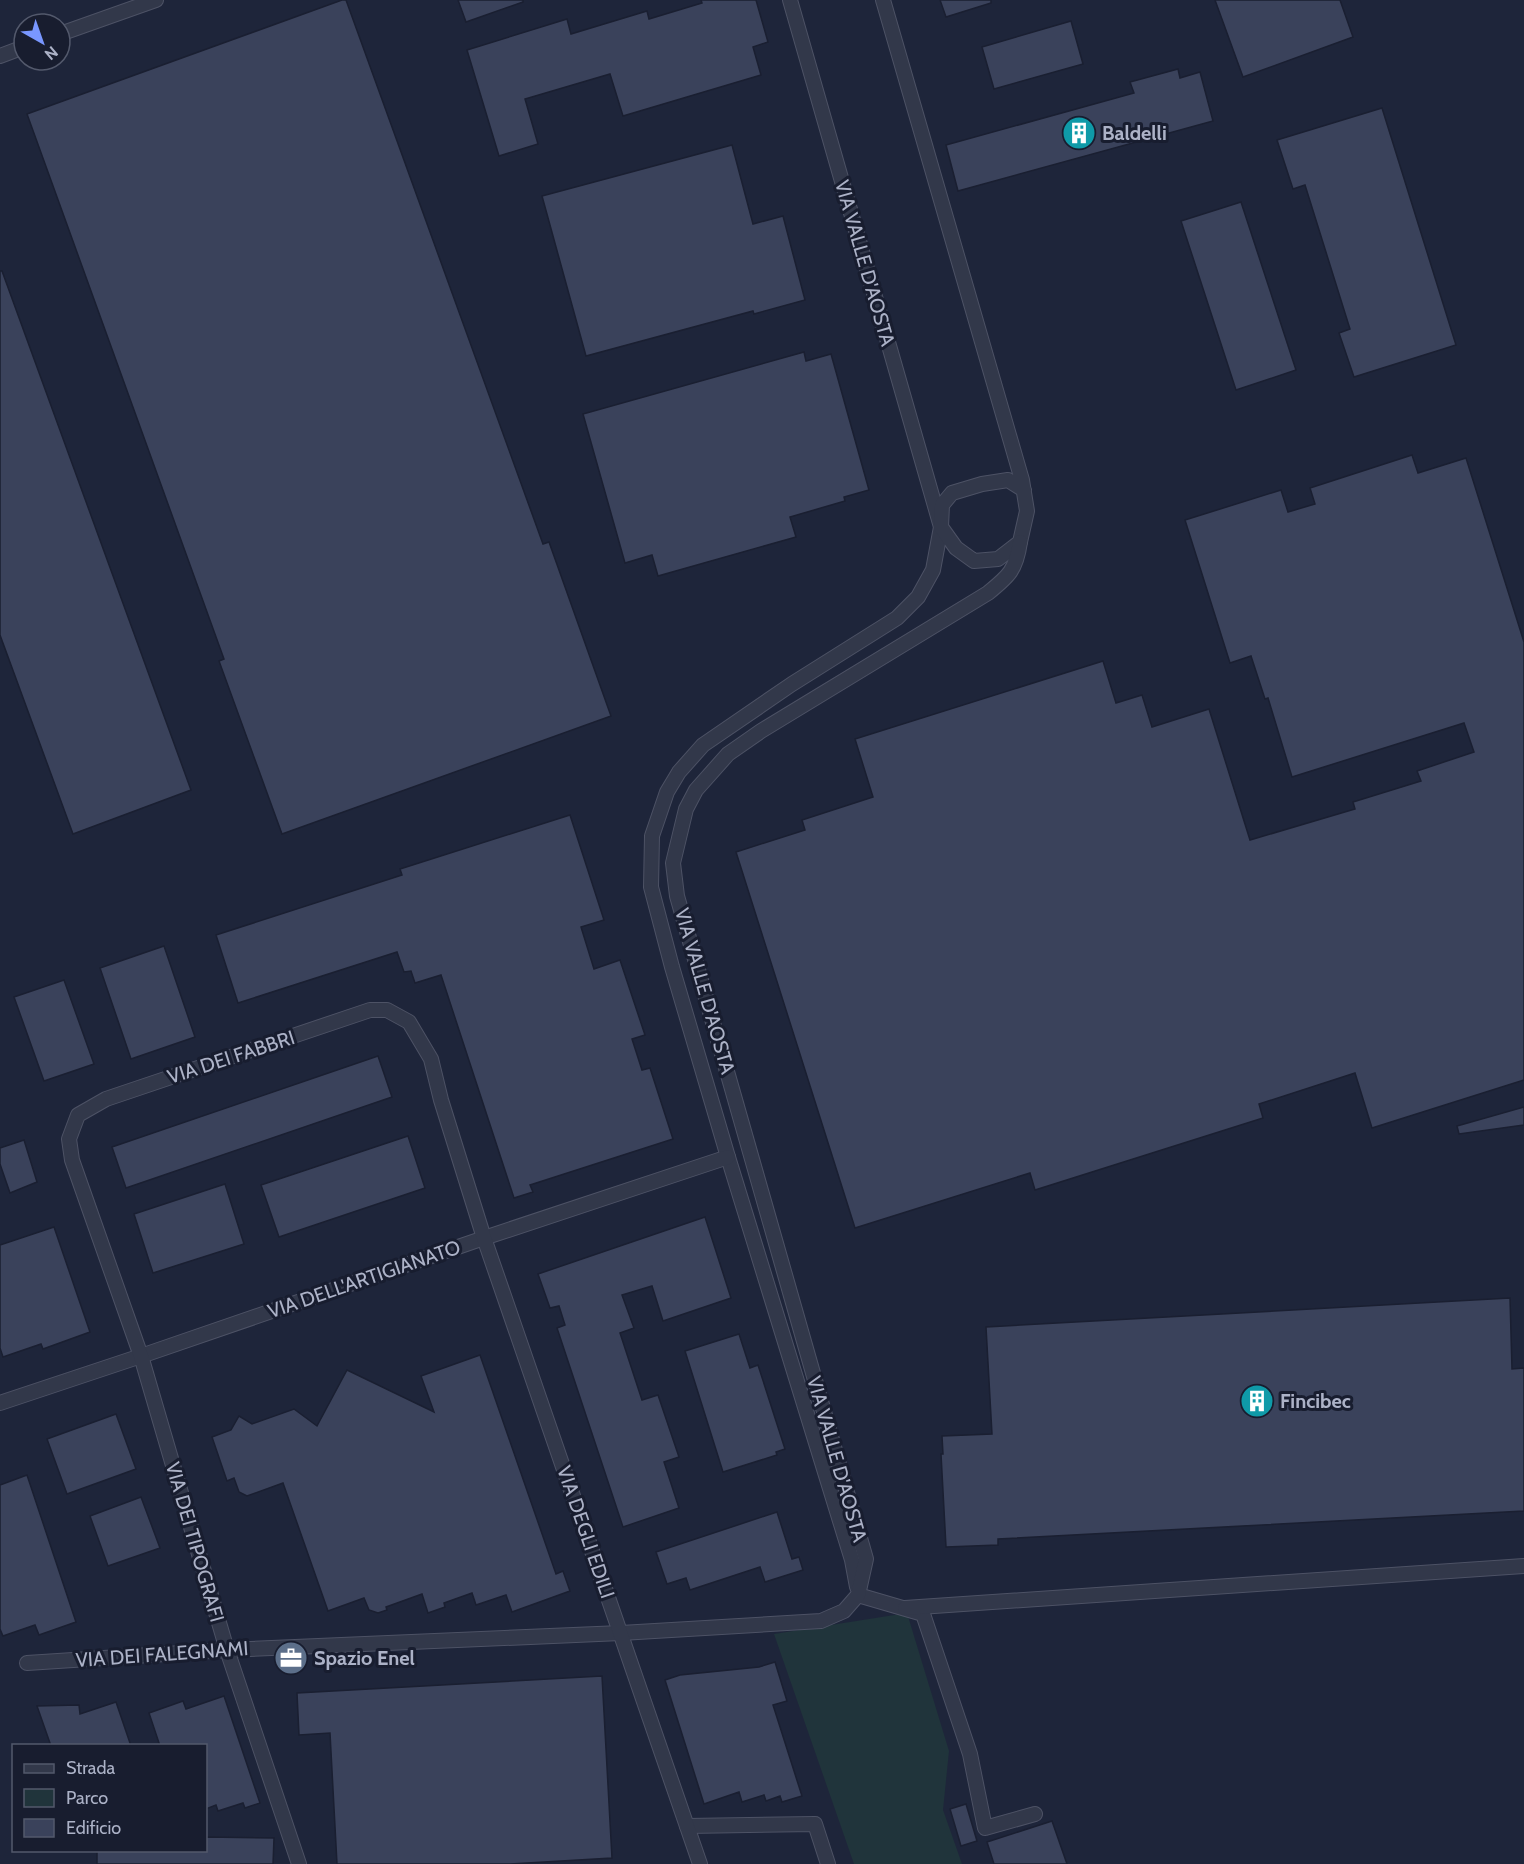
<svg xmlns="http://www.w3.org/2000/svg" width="1524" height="1864" viewBox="0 0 1524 1864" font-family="Cabin,sans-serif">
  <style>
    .green { fill: #20343b }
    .building { fill: #3a425b; stroke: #1a1f31; stroke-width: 1.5 }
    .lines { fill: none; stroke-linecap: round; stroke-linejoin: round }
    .street-casing { stroke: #4d5265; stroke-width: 16 }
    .street { stroke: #32384a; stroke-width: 14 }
    .labels { text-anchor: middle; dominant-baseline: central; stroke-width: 6; stroke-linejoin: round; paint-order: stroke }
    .poi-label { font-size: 20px; font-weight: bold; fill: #acb2c7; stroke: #181d2f; text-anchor: start }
    .street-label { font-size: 20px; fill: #acb2c7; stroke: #181d2f }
  </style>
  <rect width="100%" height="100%" fill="#1e253a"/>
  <path class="green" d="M907,1613L949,1751L943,1810L962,1864H854L774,1634Z"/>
  <g class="building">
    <path d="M342,0H346L543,544L549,542L611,716L282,834L219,661L224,659L27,114Z"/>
    <path d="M458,0H523V2L466,22Z"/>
    <path d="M701,0H756L768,42L753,47L761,75L623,116L610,74L525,99L538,144L499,156L467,50L567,19L571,34L647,11L649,19L702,3Z"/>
    <path d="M940,0H991V3L946,17Z"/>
    <path d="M1215,0H1340L1353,37L1243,77Z"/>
    <path d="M1071,21L1083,64L994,89L982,47Z"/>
    <path d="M1178,69L1180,78L1200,72L1213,121L958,191L946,145L1134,93L1130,82Z"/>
    <path d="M1382,108L1456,345L1354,377L1339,333L1350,329L1305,185L1293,189L1277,140Z"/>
    <path d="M732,145L753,224L783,216L805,300L754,314L753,311L586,356L542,196Z"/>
    <path d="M1241,202L1296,370L1236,390L1181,221Z"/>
    <path d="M0,271H2L191,790L73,834L0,635Z"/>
    <path d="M804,352L806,361L831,354L869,490L844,497L845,501L790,517L796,537L658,576L652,555L625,563L583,414Z"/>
    <path d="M1412,455L1418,473L1466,458L1524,642V1080L1372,1128L1355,1073L1259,1104L1263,1118L1035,1190L1030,1173L855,1228L736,852L805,830L802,820L873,797L855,739L1103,661L1116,703L1142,695L1152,727L1209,709L1250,840L1355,809L1353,802L1421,781L1417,771L1474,752L1464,723L1292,777L1268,698L1265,699L1251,656L1230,663L1185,520L1281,490L1288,512L1315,504L1310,488Z"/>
    <path d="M570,815L604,920L581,927L594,969L620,960L645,1035L632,1039L642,1070L650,1068L673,1139L530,1185L533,1192L514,1198L441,975L415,983L411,971L404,972L397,952L238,1003L216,935L402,875L400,869Z"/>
    <path d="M164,946L195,1037L131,1059L100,968Z"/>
    <path d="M64,980L94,1064L44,1081L14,997Z"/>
    <path d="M378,1056L392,1097L126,1188L112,1147Z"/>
    <path d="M1524,1107V1125L1459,1134L1457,1126Z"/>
    <path d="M408,1136L425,1188L279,1237L261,1185Z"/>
    <path d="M24,1140L37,1182L10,1193L0,1164V1148Z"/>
    <path d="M225,1184L244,1244L153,1273L134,1214Z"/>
    <path d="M705,1217L731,1298L663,1321L652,1286L622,1295L634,1328L620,1333L642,1400L658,1395L679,1457L664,1462L679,1508L623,1527L557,1328L565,1325L559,1306L550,1308L538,1274Z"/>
    <path d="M54,1227L90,1332L43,1349L41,1344L3,1357L0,1348V1245Z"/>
    <path d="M1510,1298L1512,1369L1524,1368V1511L998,1539V1545L946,1547L941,1454H943L942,1436L992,1434L986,1327Z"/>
    <path d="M739,1334L750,1368L758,1365L785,1449L776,1452L777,1455L723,1472L685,1351Z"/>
    <path d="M480,1355L556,1574L563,1571L570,1591L512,1612L506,1595L476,1605L472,1593L444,1603L445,1607L428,1613L422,1594L386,1607L387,1610L378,1613L369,1610L364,1598L328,1611L283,1483L247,1496L239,1492L234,1478L227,1481L212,1437L231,1430L239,1416L252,1424L294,1409L317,1426L347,1370L434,1412L421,1376Z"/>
    <path d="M116,1414L136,1469L67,1494L47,1439Z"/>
    <path d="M27,1475L76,1622L39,1635L35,1625L3,1636L0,1629V1485Z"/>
    <path d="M141,1497L160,1548L108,1566L90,1516Z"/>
    <path d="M777,1512L792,1559L799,1557L803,1570L765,1582L760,1567L690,1590L686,1578L667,1584L656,1552Z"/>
    <path d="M775,1662L787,1701L773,1705L802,1796L782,1802L780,1796L766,1801L764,1795L742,1802L739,1792L704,1804L665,1680L680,1675L759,1667Z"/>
    <path d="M602,1676L612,1858L510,1864H337L330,1733L299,1735L297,1693Z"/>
    <path d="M224,1696L260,1803L245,1808L243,1803L218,1811L216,1805L206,1809V1746H160L149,1713L183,1701L186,1709Z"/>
    <path d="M116,1702L131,1746H51L37,1706L79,1705L80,1714Z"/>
    <path d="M966,1804L977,1841L961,1846L950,1809Z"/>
    <path d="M1052,1821L1067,1864H994L987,1842Z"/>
    <path d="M206,1837L274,1838L273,1864H97V1851H206Z"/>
  </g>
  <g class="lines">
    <g class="street-casing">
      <g id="street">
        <path d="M790,0L941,527L933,570L918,597L897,618L792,684L703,745L679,772L667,792L652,836L651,887L672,967L728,1157L852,1560L857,1587"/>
        <path d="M883,0L1022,480L1027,511L1020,542L998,559L974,561L956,548L941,527L942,505L952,493L982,484L1008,480L1024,490"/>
        <path d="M60,34L156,0"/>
        <path d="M0,56L24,47"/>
        <path d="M0,1403L141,1356L484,1238L728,1157"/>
        <path d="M858,1595L923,1614L970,1754L985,1828L1035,1814"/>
        <path d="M905,1608L1524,1566"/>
        <path d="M27,1663L227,1650L621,1633L821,1621L844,1611L858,1595L866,1559L677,896L673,863L686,809L696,790L728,754L761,731L988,593C1009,576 1016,570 1020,542"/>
        <path d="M687,1826L815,1824L828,1864"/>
        <path d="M299,1864L227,1650L141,1356L72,1160L69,1139L78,1115L106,1099L370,1010H387L409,1022L431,1059L441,1100L484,1238L700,1864"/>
      </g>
    </g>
    <use href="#street" class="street"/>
  </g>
  <defs>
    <g id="building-disc" transform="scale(1.725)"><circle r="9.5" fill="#0f9aa8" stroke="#181d2f"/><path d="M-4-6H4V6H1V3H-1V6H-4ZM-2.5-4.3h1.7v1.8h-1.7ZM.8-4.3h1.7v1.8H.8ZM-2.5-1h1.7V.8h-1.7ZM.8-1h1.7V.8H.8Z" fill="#fff"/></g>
    <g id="office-disc" transform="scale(1.725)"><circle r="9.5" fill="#5c6f8a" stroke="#181d2f"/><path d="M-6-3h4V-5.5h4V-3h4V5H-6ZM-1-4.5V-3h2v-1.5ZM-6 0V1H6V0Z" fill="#fff"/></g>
  </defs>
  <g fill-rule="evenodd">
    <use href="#building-disc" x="1079" y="133"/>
    <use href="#building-disc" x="1257" y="1401"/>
    <use href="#office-disc" x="291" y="1658"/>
  </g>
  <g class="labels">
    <g class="poi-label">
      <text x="1102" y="133">Baldelli</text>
      <text x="1280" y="1401">Fincibec</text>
      <text x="314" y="1658">Spazio Enel</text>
    </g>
    <g class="street-label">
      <text transform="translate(865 263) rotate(74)">VIA VALLE D'AOSTA</text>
      <text transform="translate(705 991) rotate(74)">VIA VALLE D'AOSTA</text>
      <text transform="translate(231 1057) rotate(-18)">VIA DEI FABBRI</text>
      <text transform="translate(364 1279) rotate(-19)">VIA DELL'ARTIGIANATO</text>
      <text transform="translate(837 1459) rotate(74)">VIA VALLE D'AOSTA</text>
      <text transform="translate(586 1532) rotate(71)">VIA DEGLI EDILI</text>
      <text transform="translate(195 1542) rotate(74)">VIA DEI TIPOGRAFI</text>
      <text transform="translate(162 1654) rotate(-4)">VIA DEI FALEGNAMI</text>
    </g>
  </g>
  <rect x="12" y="1744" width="195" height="108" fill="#181d2f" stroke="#53596c" stroke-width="1.5"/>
  <rect x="24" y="1764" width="30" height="9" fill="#32384a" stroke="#53596c" stroke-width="1.5"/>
  <text x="66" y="1774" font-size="18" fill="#acb2c7">Strada</text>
  <rect x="24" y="1789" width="30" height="18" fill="#20343b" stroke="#53596c" stroke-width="1.5"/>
  <text x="66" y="1804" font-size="18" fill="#acb2c7">Parco</text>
  <rect x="24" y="1819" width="30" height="18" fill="#3a425b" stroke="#53596c" stroke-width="1.5"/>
  <text x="66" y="1834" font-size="18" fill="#acb2c7">Edificio</text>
  <g transform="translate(42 42) rotate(140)"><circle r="28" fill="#181d2f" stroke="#53596c" stroke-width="1.5"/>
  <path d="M0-4.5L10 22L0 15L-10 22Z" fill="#7997ff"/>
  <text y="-9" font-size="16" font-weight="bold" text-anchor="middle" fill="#acb2c7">N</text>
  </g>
</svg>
